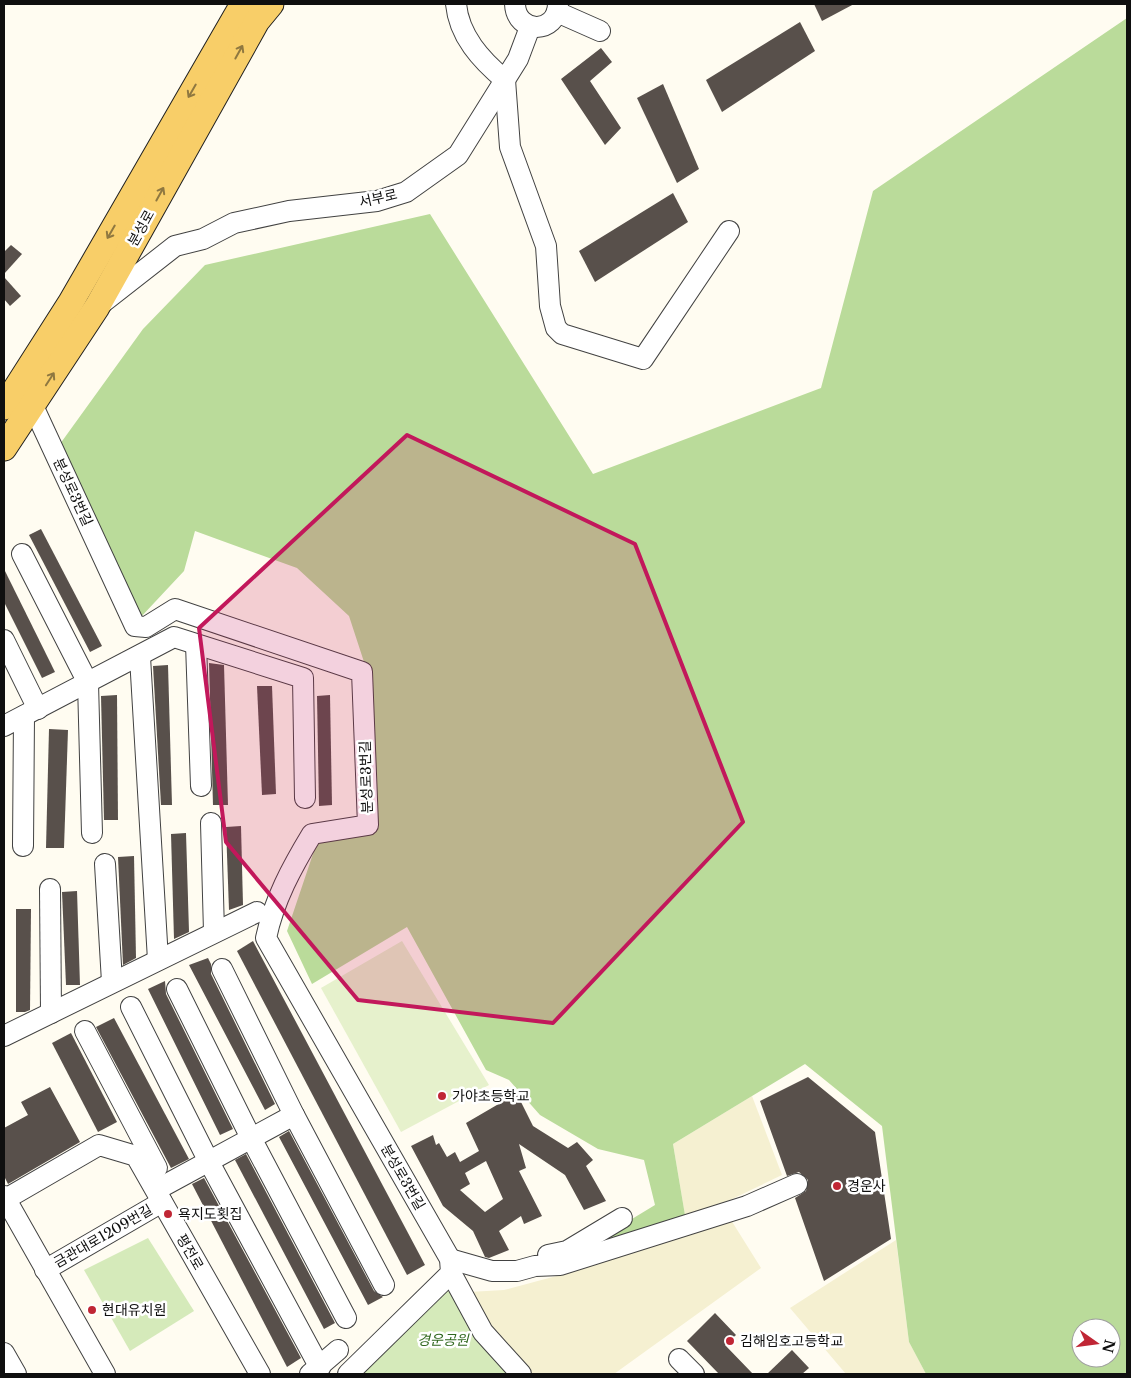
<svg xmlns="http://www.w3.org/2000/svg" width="1131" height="1378" viewBox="0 0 1131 1378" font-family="'Libre Baskerville','Noto Sans KR',serif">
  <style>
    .farmland { fill: #f5f0d1 }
    .green { fill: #d5eaba }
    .forest { fill: #badb9a; fill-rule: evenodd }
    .pitch { fill: #e6f1cc }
    .building { fill: #58504b; fill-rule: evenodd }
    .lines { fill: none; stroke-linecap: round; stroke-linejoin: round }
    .minor-casing { stroke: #424242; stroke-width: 22 }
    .major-casing { stroke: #202020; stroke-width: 27 }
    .minor { stroke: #fff; stroke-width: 20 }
    .major { stroke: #f8ce68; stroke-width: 25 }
    .oneway { stroke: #8f7840 }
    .marked { fill: #c2185b; fill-opacity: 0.2; stroke: #c2185b; stroke-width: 4; stroke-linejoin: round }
    .poi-dot { fill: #c02635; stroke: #fff; stroke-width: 2 }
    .labels { text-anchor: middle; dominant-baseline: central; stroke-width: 5; stroke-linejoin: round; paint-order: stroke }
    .street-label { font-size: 14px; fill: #0f0f0f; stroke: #fff }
    .poi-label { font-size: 14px; fill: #0f0f0f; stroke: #fff; text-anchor: start }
    .park-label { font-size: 14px; font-style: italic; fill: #31681f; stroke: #fff }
  </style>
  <rect width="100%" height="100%" fill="#fffcf1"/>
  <g class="farmland">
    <path d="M752,1096L782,1175L686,1221L673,1144Z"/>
    <path d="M726,1212L761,1268L614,1374H525L488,1333L469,1292L504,1290L575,1271L620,1253L643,1250L660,1240Z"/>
    <path d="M896,1240L909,1342L926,1374H846L790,1308Z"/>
  </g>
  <g class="green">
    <path d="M148,1238L194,1311L130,1351L84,1270Z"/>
    <path d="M447,1289L515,1374H359Z"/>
  </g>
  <path class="forest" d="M1127,18V1374H926L909,1342L882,1126L805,1064L673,1144L686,1221L566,1259L655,1205L644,1160L598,1149L540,1115L509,1080L486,1070L407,927L312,984L287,931L318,839L374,830L365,665L349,616L297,568L195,531L184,571L140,618L60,444L143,329L205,265L430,214L593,474L821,388L873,191ZM1081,1328H1111V1358H1081Z"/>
  <path class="pitch" d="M402,941L489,1085L401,1132L321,988Z"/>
  <g class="building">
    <path d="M814,4H854L822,21Z"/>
    <path d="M800,22L815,51L722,112L706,80Z"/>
    <path d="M601,48L612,62L590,81L621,128L605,145L561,79Z"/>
    <path d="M663,84L699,169L677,183L637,98Z"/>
    <path d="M673,193L688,222L595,282L579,251Z"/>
    <path d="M11,245L22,254L4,274V252Z"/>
    <path d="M4,277L21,296L10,306L4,299Z"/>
    <path d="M41,529L102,646L90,652L29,535Z"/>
    <path d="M4,569L55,672L42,678L4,602Z"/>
    <path d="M209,663L224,665L228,805H213Z"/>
    <path d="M168,665L172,805H161L153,666Z"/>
    <path d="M257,686H272L276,794L262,795Z"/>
    <path d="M117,695L118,820H104L101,696Z"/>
    <path d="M330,695L332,805L319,806L317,696Z"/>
    <path d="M49,729L68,730L64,848H46Z"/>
    <path d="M241,826L243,905L229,910L226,827Z"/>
    <path d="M186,833L189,932L174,939L171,834Z"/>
    <path d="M134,856L136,958L123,965L118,857Z"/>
    <path d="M77,891L80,985H66L62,892Z"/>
    <path d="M16,909H31L30,1010L25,1012H16Z"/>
    <path d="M253,941L425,1265L407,1275L237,951Z"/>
    <path d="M208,958L211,964V974L275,1104L265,1110L189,965Z"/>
    <path d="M165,981L166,994L233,1129L220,1135L148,989Z"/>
    <path d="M114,1018L189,1159L171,1168L96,1027Z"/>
    <path d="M71,1033L117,1122L98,1132L52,1043Z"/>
    <path d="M808,1077L875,1132L891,1239L824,1281L795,1198L806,1191L808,1180L799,1172L787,1176L760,1101Z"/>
    <path d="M50,1087L80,1142L8,1184L4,1176V1128L28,1115L21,1102Z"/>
    <path d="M517,1094L533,1126L568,1148L577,1142L593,1160L586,1166L606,1201L584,1210L565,1175L519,1144L526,1168L519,1171L542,1216L524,1224L521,1216L499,1231L509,1250L489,1258L485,1257L473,1231L443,1206L411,1146L433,1135L436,1145L439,1143L447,1157L455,1152L460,1162L479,1151L466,1123L502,1102L501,1100ZM486,1161L503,1199L485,1212L460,1190L470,1184L465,1173Z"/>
    <path d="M289,1131L374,1291L383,1297L368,1305L279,1137Z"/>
    <path d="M246,1154L335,1323L324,1329L235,1160Z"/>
    <path d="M204,1178L301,1358L287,1367L192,1184Z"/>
    <path d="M715,1313L736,1335L725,1345L753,1374H719L687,1341Z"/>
    <path d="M792,1350L809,1368L802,1374H767Z"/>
  </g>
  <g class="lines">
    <g class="minor-casing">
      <g id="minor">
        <path d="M456,4C459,36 481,60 505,80L510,147L546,246L550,306L556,328L562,334L643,359L729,231"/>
        <path d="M515,4C516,34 557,35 558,4"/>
        <path d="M557,12L600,31"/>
        <path d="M102,303L175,246L203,239L234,223L289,211L377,201L406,192L458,155L518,59L530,27"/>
        <path d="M33,406L135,626L146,627L175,609L362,672L368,825L312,834C292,867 274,900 266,938L450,1259L451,1273L348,1374"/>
        <path d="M22,554L88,683L92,833"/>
        <path d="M4,640L38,709"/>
        <path d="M196,644L201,786"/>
        <path d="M140,657L158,960"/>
        <path d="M4,726L174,637L303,678L305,798"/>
        <path d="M211,823L214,932"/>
        <path d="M23,846L24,716"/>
        <path d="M105,864L112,982"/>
        <path d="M50,889L51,1013"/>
        <path d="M222,969L294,1115L384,1285"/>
        <path d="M177,989L251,1138L346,1318"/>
        <path d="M131,1007L209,1162L320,1368"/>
        <path d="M85,1031L157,1168"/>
        <path d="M4,1036L257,912"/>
        <path d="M156,1190L294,1115"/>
        <path d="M4,1196L105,1374"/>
        <path d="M4,1200L99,1145L136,1156L260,1374"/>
        <path d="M548,1255L567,1251L622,1218"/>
        <path d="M450,1259L492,1271H517L535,1266L560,1265L747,1206L797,1184"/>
        <path d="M45,1270L162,1202"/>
        <path d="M451,1273L483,1332L521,1374"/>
        <path d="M4,1353L16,1374"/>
        <path d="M679,1359L694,1374"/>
        <path d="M310,1374L338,1350"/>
      </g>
    </g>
    <g class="major-casing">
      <g id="major">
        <path d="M4,407L71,302L243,4"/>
        <path d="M4,448L97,307L257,21L271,4"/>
      </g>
    </g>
    <use href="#minor" class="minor"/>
    <use href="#major" class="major"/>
  </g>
  <defs><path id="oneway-shaft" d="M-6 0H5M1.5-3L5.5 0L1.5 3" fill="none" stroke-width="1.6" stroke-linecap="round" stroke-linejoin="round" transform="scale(1.25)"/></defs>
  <g class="oneway">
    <use href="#oneway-shaft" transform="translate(239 52) rotate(-61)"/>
    <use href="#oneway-shaft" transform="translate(192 91) rotate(120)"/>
    <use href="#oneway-shaft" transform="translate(160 194) rotate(-61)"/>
    <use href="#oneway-shaft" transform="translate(111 232) rotate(120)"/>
    <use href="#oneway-shaft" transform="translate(50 379) rotate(-57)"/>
  </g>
  <path class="marked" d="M407,435L635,544L743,822L553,1023L358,1000L226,842L199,628Z"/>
  <g class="poi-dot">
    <circle cx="442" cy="1096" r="5"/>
    <circle cx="837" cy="1186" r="5"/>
    <circle cx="168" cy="1214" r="5"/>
    <circle cx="92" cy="1310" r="5"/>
    <circle cx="730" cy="1341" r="5"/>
  </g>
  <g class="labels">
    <g class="street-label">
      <text transform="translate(378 198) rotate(-13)">서부로</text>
      <text transform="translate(141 228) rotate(-61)">분성로</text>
      <text transform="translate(73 492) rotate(65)">분성로3번길</text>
      <text transform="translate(366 777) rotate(-92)">분성로3번길</text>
      <text transform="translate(403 1177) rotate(60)">분성로3번길</text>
      <text transform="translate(103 1236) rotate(-30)">금관대로1209번길</text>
      <text transform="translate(190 1252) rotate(60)">평전로</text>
    </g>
    <g class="poi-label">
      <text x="452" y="1096">가야초등학교</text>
      <text x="847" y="1186">경운사</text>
      <text x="178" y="1214">욕지도횟집</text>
      <text x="102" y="1310">현대유치원</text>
      <text x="740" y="1341">김해임호고등학교</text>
    </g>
    <g class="park-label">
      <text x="443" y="1340">경운공원</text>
    </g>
  </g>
  <rect width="1131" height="1378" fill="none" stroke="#0f0f0f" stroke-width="10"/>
  <g transform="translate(1096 1343) rotate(104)"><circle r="24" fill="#ffffff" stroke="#9f9f9f"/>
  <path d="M0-4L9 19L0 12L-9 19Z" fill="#c02635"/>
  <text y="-8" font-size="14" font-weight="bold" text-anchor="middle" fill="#0f0f0f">N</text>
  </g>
</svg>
